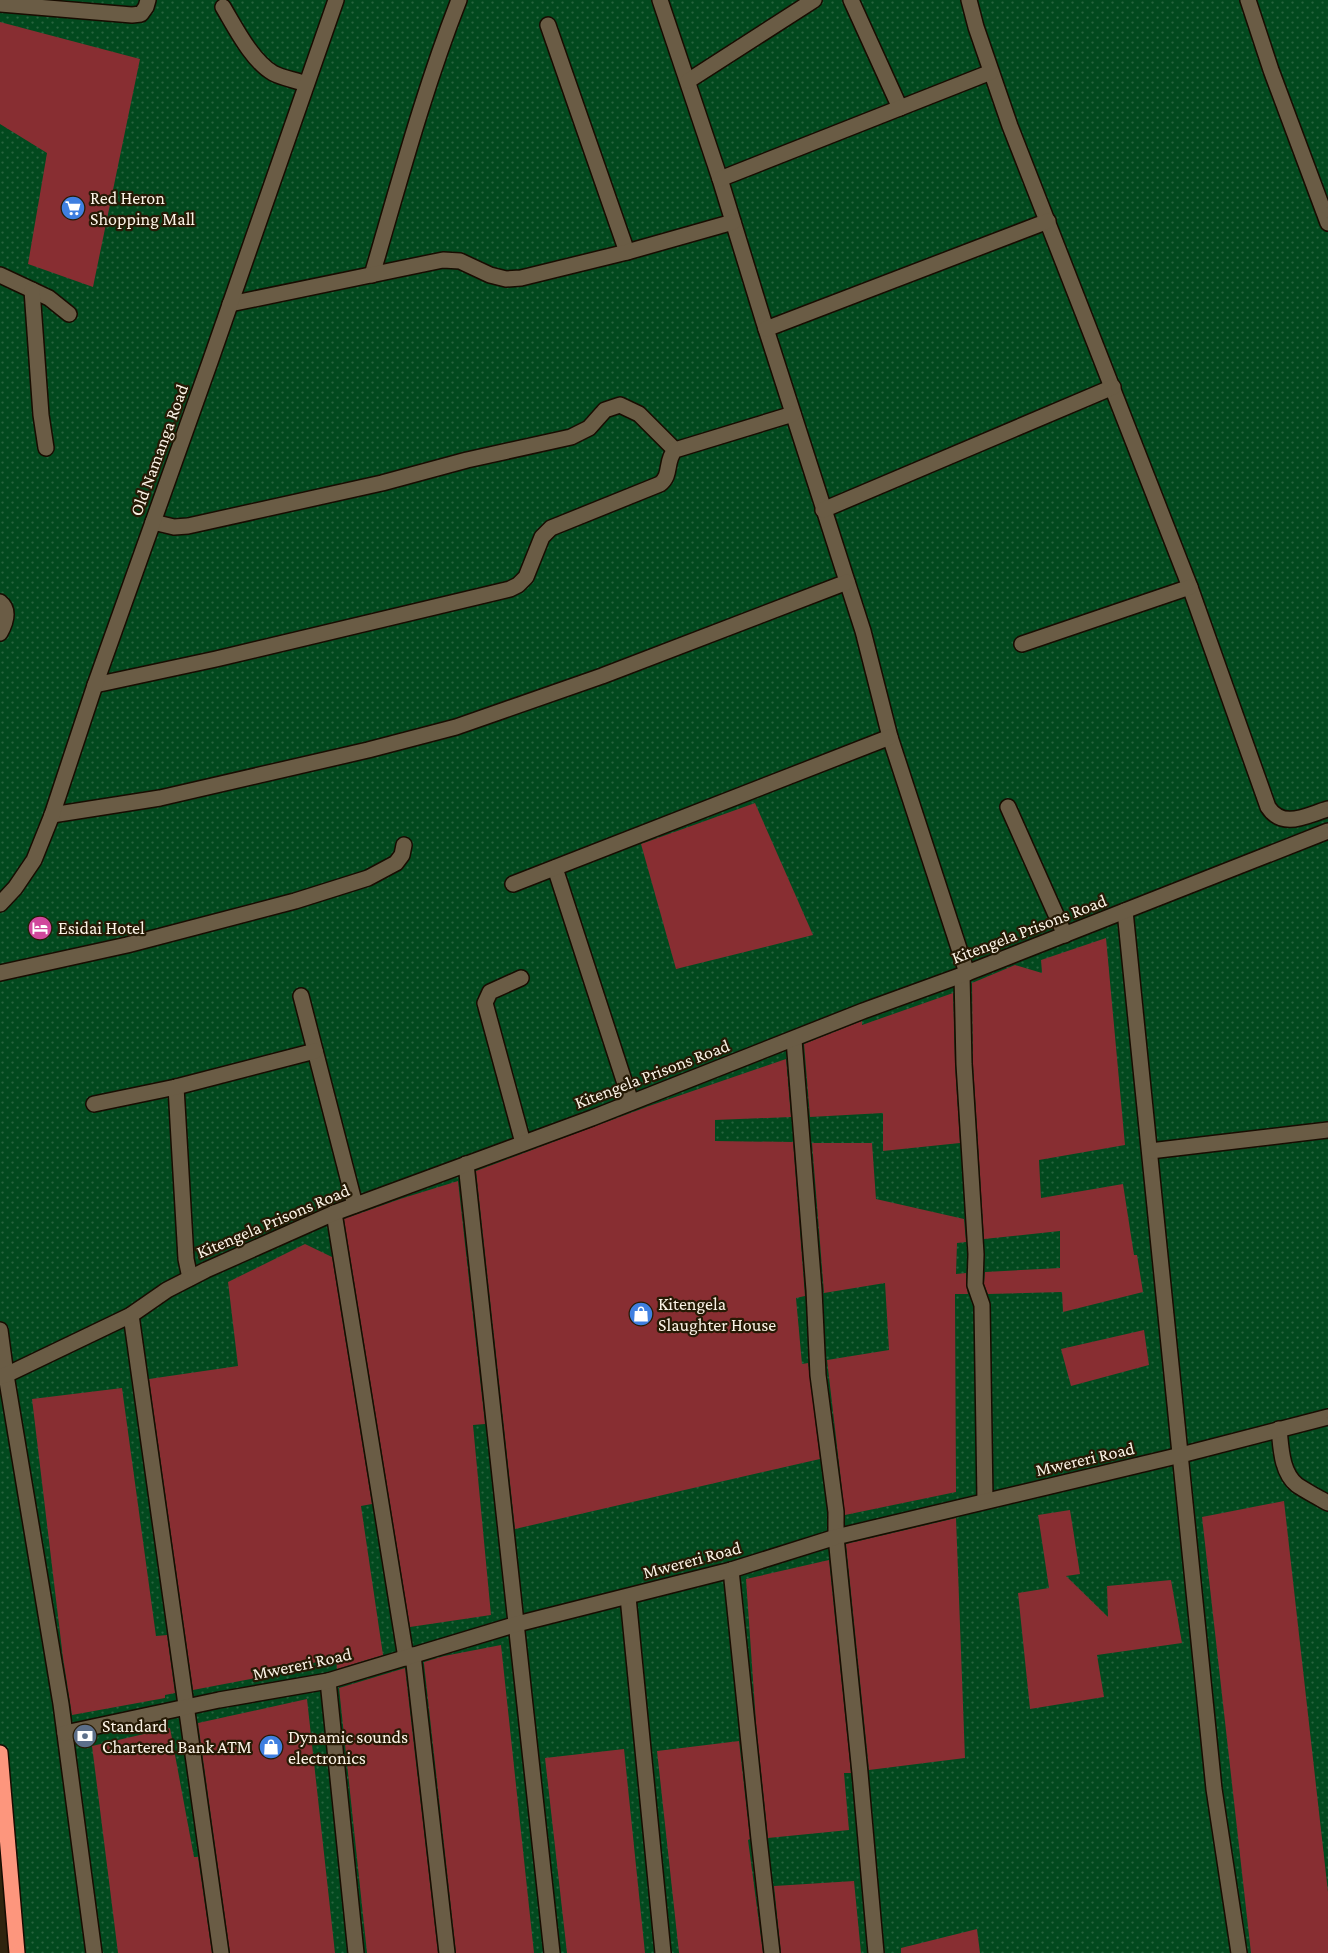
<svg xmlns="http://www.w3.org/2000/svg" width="1328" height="1953" viewBox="0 0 1328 1953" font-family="'Crimson Pro',serif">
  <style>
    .green { fill: url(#green-dots) }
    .building { fill: #882e32 }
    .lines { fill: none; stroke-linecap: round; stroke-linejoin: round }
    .minor-casing { stroke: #180c00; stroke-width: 18 }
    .highway-casing { stroke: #180c00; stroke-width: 18 }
    .minor { stroke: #6a5c45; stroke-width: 15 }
    .highway { stroke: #fd967d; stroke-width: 15 }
    .labels { text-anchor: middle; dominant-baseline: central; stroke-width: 4.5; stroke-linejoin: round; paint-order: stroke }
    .poi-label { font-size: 18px; fill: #fbf3e6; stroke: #261a05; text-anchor: start }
    .street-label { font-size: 18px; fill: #fbf3e6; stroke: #261a05 }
  </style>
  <defs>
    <pattern id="green-dots" width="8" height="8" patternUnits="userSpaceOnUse" patternTransform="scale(1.25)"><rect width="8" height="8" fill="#02491e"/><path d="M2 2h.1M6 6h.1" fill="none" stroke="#28643f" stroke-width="1.8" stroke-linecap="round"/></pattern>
  </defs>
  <rect width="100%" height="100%" fill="#30240e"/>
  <path class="green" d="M0,0H1328V1953H17L0,1753Z"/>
  <g class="building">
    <path d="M0,22L140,59L93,287L28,264L47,153L0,124Z"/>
    <path d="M755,803L813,935L676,969L641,844Z"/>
    <path d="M1106,938L1125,1145L1039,1160L1041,1198L1123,1184L1134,1255H1137L1143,1292L1063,1312L1062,1292L988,1294L984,1284L985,1272L1060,1268V1231L984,1239L973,1064L972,983L1015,965L1042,973L1041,960Z"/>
    <path d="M953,993L955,1065L960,1143L883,1151V1113L810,1117L804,1044L862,1021V1025Z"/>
    <path d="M786,1059L791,1117L715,1120V1141L793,1142L805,1296L796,1298L802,1364L808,1363L820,1459L515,1529L476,1171L649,1106Z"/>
    <path d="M812,1143H872L876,1199L964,1219L966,1242L957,1243L956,1274L966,1273V1285L968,1294H955L956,1492L845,1515L827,1360L889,1350L885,1283L824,1293Z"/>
    <path d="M458,1181L485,1424L473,1425L491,1615L410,1627L344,1219L400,1199Z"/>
    <path d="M305,1244L332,1257L372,1504L361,1506L383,1655L337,1669L336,1658L267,1673V1676L193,1690L149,1379L238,1366L228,1282Z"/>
    <path d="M1144,1330L1149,1365L1071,1386L1061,1349Z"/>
    <path d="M122,1388L156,1636L167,1635L175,1693L165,1695V1698L72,1715L63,1658L32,1399Z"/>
    <path d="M1284,1501L1328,1892V1953H1251L1202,1517Z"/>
    <path d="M1070,1510L1080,1574L1066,1576L1108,1617L1107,1586L1171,1580L1182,1643L1097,1655L1104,1697L1030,1709L1018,1593L1049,1588L1038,1515Z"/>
    <path d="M956,1518L965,1758L869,1770L846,1544Z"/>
    <path d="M829,1560L851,1773H844L849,1830L768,1838L756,1723L746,1579Z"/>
    <path d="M501,1645L534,1953H456L424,1664V1662L444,1656Z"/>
    <path d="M405,1668L438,1953H367L339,1688Z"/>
    <path d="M307,1699L335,1953H230L198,1723Z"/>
    <path d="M170,1728L194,1857H198L212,1953H118L92,1746Z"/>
    <path d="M739,1741L750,1839L748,1840L763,1953H679L657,1751Z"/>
    <path d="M624,1749L645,1953H567L545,1758Z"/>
    <path d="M854,1881L861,1953H781L774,1886Z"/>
    <path d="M977,1929L980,1953H901V1948Z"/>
  </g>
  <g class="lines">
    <g class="minor-casing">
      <g id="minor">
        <path d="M660,0L720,179L766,329L863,631L890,737L967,973"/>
        <path d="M851,0L900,108"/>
        <path d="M969,0L976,27L1010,126L1190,587L1268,807C1283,830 1307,815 1328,809"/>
        <path d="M1248,0L1271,70L1328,223"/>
        <path d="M0,4L132,15L141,14L146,7L148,0"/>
        <path d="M223,7C235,27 252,61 273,73C282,78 296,80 306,84"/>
        <path d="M548,25L627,252"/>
        <path d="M688,81L814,0"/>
        <path d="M720,179L991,72"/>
        <path d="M0,275L49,298L69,314"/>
        <path d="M372,275C399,183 424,89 459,0"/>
        <path d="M32,290L41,415L46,448"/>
        <path d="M230,304L443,260L460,261L490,275L506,279L521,278L627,252L733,222"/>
        <path d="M766,329L1048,221"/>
        <path d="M823,510L1113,387"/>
        <path d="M153,522L174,527L188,526L382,483L467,460L571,437L589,428L605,410L620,405L639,414L675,450"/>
        <path d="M0,602C10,610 6,622 0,633"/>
        <path d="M1022,644L1190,587"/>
        <path d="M95,685L216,659L510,589L518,585L526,577L542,537L551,528L660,484C672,475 665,461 675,450L793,414"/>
        <path d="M1008,807L1065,935"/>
        <path d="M52,815L160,798L368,750L456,727L602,676L847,582"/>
        <path d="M555,868L631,1102"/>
        <path d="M513,884L890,737"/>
        <path d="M0,904L15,888L34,860L52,815L95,685L210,362L336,0"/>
        <path d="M1125,911L1214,1789L1239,1953"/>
        <path d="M0,973L127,945L295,901L368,878L396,863L402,855L404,845"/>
        <path d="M962,975L964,1064L976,1254L975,1285L982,1305L985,1501"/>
        <path d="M521,978L490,992L485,1003L523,1143"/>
        <path d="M301,996L355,1205"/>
        <path d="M794,1040L814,1290L818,1375L836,1512V1537L860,1773L876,1953"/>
        <path d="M176,1087L186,1259L190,1278"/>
        <path d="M94,1104L176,1087L315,1051"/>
        <path d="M1150,1151L1328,1130"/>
        <path d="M466,1164L552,1953"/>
        <path d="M334,1213L406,1658"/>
        <path d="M131,1315L221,1953"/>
        <path d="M0,1330L6,1375L61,1704L94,1953"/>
        <path d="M0,1376L6,1375L131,1315L167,1290L206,1270L334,1213L592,1118L863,1011L962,975L1328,831"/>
        <path d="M1279,1429C1281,1447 1281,1472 1297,1485C1304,1490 1319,1498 1328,1503"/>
        <path d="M731,1570L759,1839L772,1953"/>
        <path d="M628,1597L663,1953"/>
        <path d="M413,1655L447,1953"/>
        <path d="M328,1681L356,1953"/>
        <path d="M65,1733L219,1700L328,1681L517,1624L731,1570L836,1537L1181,1455L1328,1417"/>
      </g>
    </g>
    <g class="highway-casing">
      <path id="highway" d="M0,1753L17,1953"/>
    </g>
    <use href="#minor" class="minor"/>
    <use href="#highway" class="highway"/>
  </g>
  <defs>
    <g id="supermarket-disc" transform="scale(1.25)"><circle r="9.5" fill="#3f7fe0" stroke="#261a05"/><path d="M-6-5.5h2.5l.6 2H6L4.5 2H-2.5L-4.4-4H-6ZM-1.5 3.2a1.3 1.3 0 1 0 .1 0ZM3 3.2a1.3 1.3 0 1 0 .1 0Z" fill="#fff"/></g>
    <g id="hotel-disc" transform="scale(1.25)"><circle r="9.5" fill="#d1479c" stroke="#261a05"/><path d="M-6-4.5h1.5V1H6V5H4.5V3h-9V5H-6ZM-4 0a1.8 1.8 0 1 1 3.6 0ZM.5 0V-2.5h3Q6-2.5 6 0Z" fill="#fff"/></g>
    <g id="shop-disc" transform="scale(1.25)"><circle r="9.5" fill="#3f7fe0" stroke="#261a05"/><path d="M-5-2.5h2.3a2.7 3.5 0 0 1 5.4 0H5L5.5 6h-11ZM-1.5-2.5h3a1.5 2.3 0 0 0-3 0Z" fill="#fff"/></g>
    <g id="bank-disc" transform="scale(1.25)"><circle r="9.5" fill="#5c6f8a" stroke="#261a05"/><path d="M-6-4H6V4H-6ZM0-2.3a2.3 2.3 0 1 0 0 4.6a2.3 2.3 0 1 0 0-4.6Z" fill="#fff"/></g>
  </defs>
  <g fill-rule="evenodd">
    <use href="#supermarket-disc" x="73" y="208"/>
    <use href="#hotel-disc" x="40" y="928"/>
    <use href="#shop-disc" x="641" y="1314"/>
    <use href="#bank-disc" x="85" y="1736"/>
    <use href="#shop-disc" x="271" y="1747"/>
  </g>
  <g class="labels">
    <g class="poi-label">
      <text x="90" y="198">Red Heron<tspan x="90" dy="21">Shopping Mall</tspan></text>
      <text x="58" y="928">Esidai Hotel</text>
      <text x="658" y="1304">Kitengela<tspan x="658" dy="21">Slaughter House</tspan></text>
      <text x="102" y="1726">Standard<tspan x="102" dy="21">Chartered Bank ATM</tspan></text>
      <text x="288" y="1737">Dynamic sounds<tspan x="288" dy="21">electronics</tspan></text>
    </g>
    <g class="street-label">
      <text transform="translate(159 450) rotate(-70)">Old Namanga Road</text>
      <text transform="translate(1029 929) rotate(-21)">Kitengela Prisons Road</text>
      <text transform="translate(652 1074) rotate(-21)">Kitengela Prisons Road</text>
      <text transform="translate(273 1221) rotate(-23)">Kitengela Prisons Road</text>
      <text transform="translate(1085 1459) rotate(-13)">Mwereri Road</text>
      <text transform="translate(692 1560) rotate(-15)">Mwereri Road</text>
      <text transform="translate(302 1664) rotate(-12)">Mwereri Road</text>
    </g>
  </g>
</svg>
